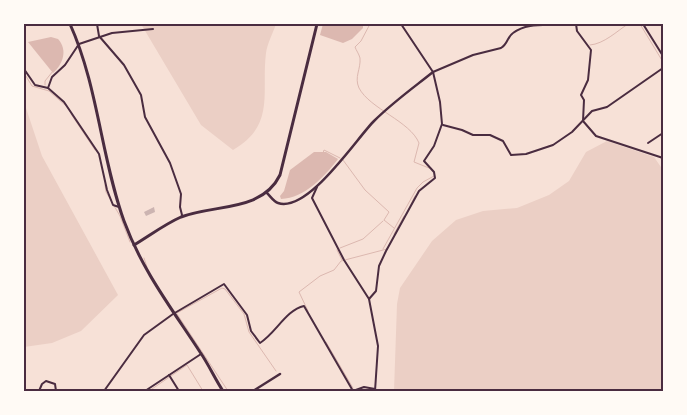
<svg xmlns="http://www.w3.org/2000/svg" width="687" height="415" viewBox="0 0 687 415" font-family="'Sofia Sans Condensed',sans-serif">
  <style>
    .green { fill: #ebcfc5 }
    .water { fill: #dcb8b0 }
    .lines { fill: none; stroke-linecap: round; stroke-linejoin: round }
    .stream { stroke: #dcb8b0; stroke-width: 1 }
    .building { fill: #ccb4b1 }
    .minor { stroke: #4a2c40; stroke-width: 2 }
    .tertiary { stroke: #4a2c40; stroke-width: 2.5 }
    .primary { stroke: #4a2c40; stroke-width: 3 }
    .neatline { fill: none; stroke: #4a2c40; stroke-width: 2 }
  </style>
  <rect width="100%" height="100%" fill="#f7e1d7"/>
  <g class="green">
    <path d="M141,24H276C273,33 267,44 266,53C261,93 276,125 233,150L201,125Z"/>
    <path d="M24,102L42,156L118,295L81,331L52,343L24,347Z"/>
    <path d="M607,141L654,157L663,170V391H394L397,304L400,288L432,241L456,220L483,211L517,208L549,195L569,181L586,152Z"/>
  </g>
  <g class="water">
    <path d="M323,24H363V28L352,39L343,43L320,35Z"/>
    <path d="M51,37L58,39C68,50 63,64 53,73L28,42Z"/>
    <path d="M314,152H326L338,159C325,176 305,198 281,199L280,196L284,191L290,170Z"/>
  </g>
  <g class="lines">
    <g class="stream">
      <path d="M370,24L361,41L355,47C356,50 359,54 360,58C361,69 354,77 359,88C370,109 410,121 419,143L414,162L429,168"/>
      <path d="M640,24L663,62"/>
      <path d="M590,45C604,44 617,31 628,24"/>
      <path d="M24,73L32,86L49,91L65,105"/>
      <path d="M45,85V81L53,71"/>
      <path d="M71,114L95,150"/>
      <path d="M323,153L324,150L340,158"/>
      <path d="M343,160L365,190L389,212L384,220L394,228"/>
      <path d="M105,185L106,192L120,216L130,242"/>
      <path d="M418,191L430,181"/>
      <path d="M410,206L415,196"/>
      <path d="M394,234L404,216"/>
      <path d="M340,248L363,239L383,221"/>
      <path d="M383,249L417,188L423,182L434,176"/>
      <path d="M337,250L342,260"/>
      <path d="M144,258L147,267"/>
      <path d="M308,311L299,292L320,276L334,270L341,261L387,249"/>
      <path d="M177,313L222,288L225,289L244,314L249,332L276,371"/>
      <path d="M177,314L228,391"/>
      <path d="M326,342L353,388"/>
      <path d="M149,391L187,365L203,391"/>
    </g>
  </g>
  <path class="building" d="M154,207L155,212L146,216L144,212Z"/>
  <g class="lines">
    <g class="minor">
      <path d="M97,24L99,36L124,65L141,95L145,117L170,163L181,194L180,207L182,215"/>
      <path d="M576,24L577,31L591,50L588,80L581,95L584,100L583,121L596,136L663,158"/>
      <path d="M643,24L663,56"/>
      <path d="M24,69L35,85L48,88L64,102L99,154L107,190L113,205L119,207"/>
      <path d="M433,72L473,55L501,48C508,44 507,37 513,33C528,22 546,26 564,24"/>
      <path d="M48,88L52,77L65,65L79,44L112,33L153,29"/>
      <path d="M443,125L462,130L473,135H490L503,141L511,155L526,154L553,145L572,132L592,111L607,107L663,68"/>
      <path d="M648,143L663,133"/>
      <path d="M317,187L312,198L344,260L369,299L378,346L375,391"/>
      <path d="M369,299L376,291L379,266L386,251L419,191L435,178L434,172L424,161L434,146L442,124L440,102L433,72L401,24"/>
      <path d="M169,375L179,391"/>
      <path d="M24,376L25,375"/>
      <path d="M39,391L42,384L46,381L55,384L56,391"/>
      <path d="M104,391L144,335L173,314L224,284L247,315L251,331L260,343C276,333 286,310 304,306L353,391"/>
      <path d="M145,391L201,354"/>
      <path d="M353,391L364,387L375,389"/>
    </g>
    <g class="tertiary">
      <path d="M267,193C270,196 274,202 278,203C308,213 356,139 374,121C392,103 413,88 433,72"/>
      <path d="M253,391L280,374"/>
    </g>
    <g class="primary">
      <path d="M70,24C98,86 101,157 124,221C142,270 172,309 200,352C209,365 215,379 223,391"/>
      <path d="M134,245C149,236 165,224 181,217C215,204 262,212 280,175L317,24"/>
    </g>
  </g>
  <rect width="687" height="415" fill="none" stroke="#fffaf5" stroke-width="50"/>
  <rect x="25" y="25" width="637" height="365" class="neatline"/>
</svg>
